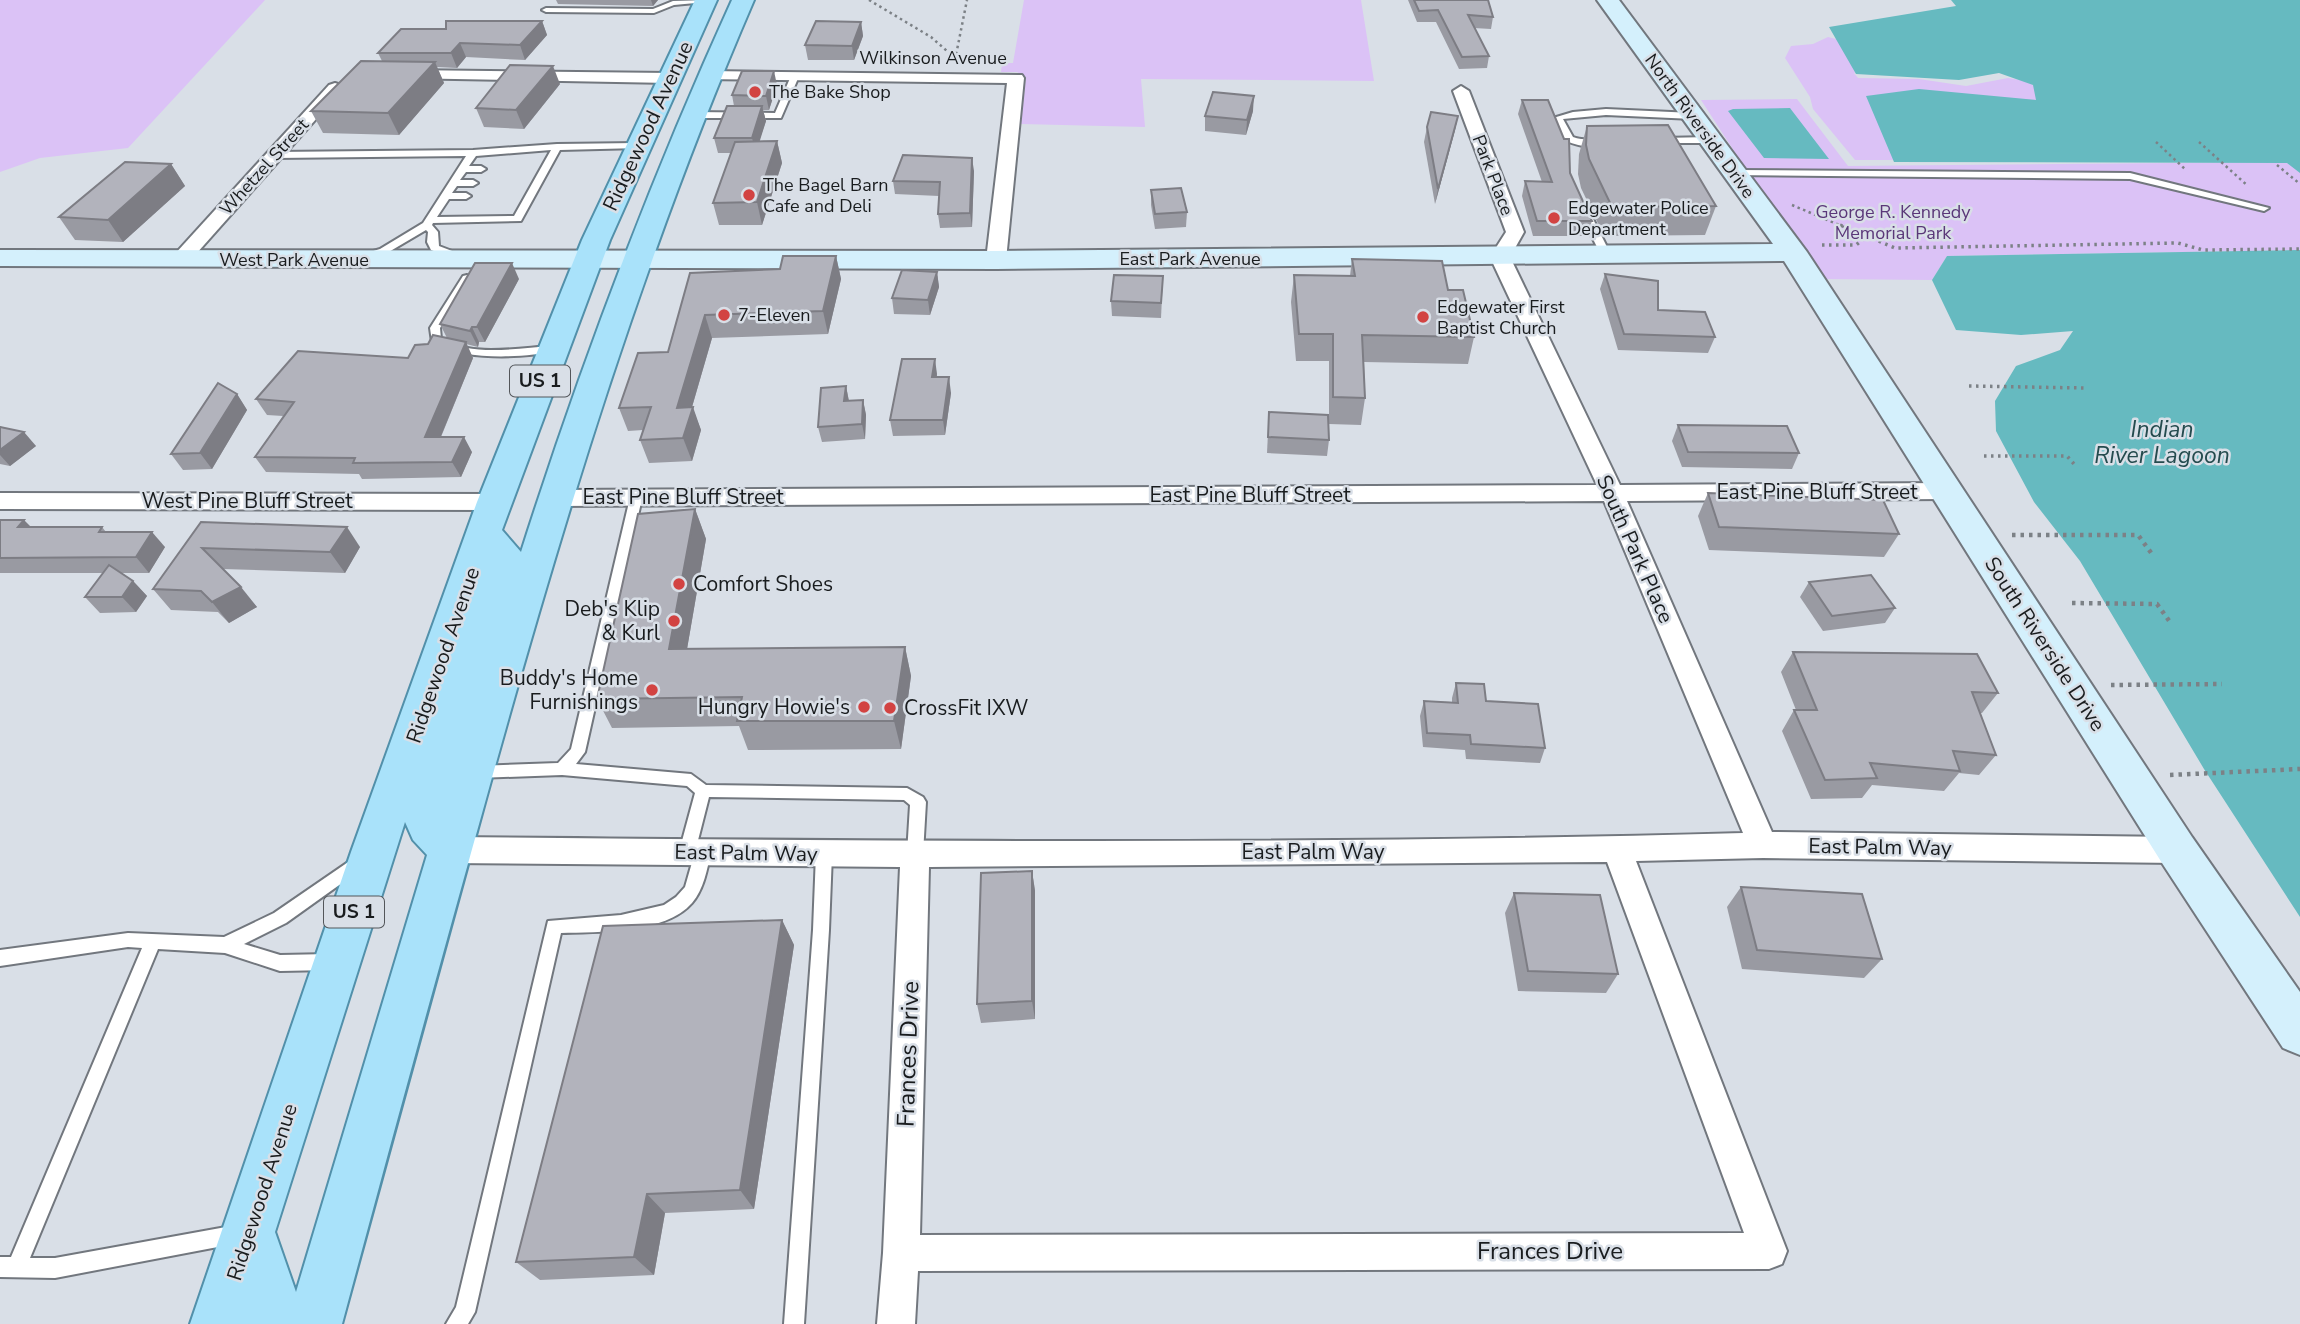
<svg xmlns="http://www.w3.org/2000/svg" width="2300" height="1324" viewBox="0 0 2300 1324" font-family="'Nunito Sans',sans-serif">
  <style>
    .green { fill: #dbc2f6 }
    .water { fill: #66bac0 }
    .lines { fill: none; stroke-linecap: round; stroke-linejoin: round }
    .lane-casing { stroke: #72777e; stroke-width: 4 }
    .street-casing { stroke: #72777e; stroke-width: 4 }
    .secondary-casing { stroke: #72777e; stroke-width: 4 }
    .primary-casing { stroke: #5290aa; stroke-width: 4 }
    .path-far2 { stroke: #7c8186; stroke-width: 2.5; stroke-dasharray: 2.5 3.5; stroke-linecap: butt }
    .path-far1 { stroke: #7c8186; stroke-width: 3.5; stroke-dasharray: 2.5 4.5; stroke-linecap: butt }
    .path { stroke: #7c8186; stroke-width: 4.5; stroke-dasharray: 3.5 5; stroke-linecap: butt }
    .lane { fill: #fff; fill-rule: evenodd }
    .street { fill: #fff; fill-rule: evenodd }
    .secondary { fill: #d4f0fc; fill-rule: evenodd }
    .primary { fill: #a9e2fa; fill-rule: evenodd }
    .wall { fill: #999aa2 }
    .shaded-wall { fill: #7d7d84 }
    .building { fill: #b2b3bc; stroke: #7d7d84; stroke-width: 2 }
    .poi-dot { fill: #d24342; stroke: #d9dfe7; stroke-width: 2.5 }
    .labels { text-anchor: middle; dominant-baseline: central; stroke-width: 5; stroke-linejoin: round; paint-order: stroke }
    .far-street-label { font-size: 18px; fill: #191c1e; stroke: #d9dfe7 }
    .far-poi-label { font-size: 18px; fill: #191c1e; stroke: #d9dfe7; text-anchor: start }
    .far-park-label { font-size: 18px; fill: #5a3779; stroke: #d9dfe7 }
    .shield { fill: #d9dfe7; stroke: #53565a; stroke-width: 2 }
    .shield-label { font-size: 19px; font-weight: bold; fill: #191c1e }
    .street-label { font-size: 21px; fill: #191c1e; stroke: #d9dfe7 }
    .poi-label { font-size: 21px; fill: #191c1e; stroke: #d9dfe7; text-anchor: end }
    .water-label { font-size: 23px; font-style: italic; fill: #244b4e; stroke: #d9dfe7 }
    .near-street-label { font-size: 24px; fill: #191c1e; stroke: #d9dfe7 }
  </style>
  <rect width="100%" height="100%" fill="#d9dfe7"/>
  <g class="green">
    <path d="M0,0H265L128,148L40,158L0,172Z"/>
    <path d="M1024,0H1361L1374,81L1141,79L1145,127L1021,124L1026,77L1017,72H1001L1002,63H1013Z"/>
    <path d="M1828,37L1840,40L1864,69L1854,73L1858,78L1919,79L1966,86L2008,78L2027,81L2051,98L1903,160H1855L1813,109L1810,97L1785,58L1791,46L1813,44Z"/>
    <path d="M1797,99L1848,166L2287,162L2300,172V250L1947,256L1932,280L1817,279L1701,100Z"/>
  </g>
  <g class="water">
    <path d="M1951,0H2300V173L2287,163L1894,162L1866,96L1919,89L2036,100L2033,85L1999,73L1959,80L1856,74L1829,27L1956,6Z"/>
    <path d="M1790,108L1793,112L1829,159L1764,158L1728,111L1733,109Z"/>
    <path d="M2300,250V917L2204,769L2080,561L2034,502L1996,431L1995,401L2016,366L2060,350L2073,331L2021,335L1956,330L1932,280L1947,256Z"/>
  </g>
  <g class="lines">
    <g class="lane-casing">
      <g id="lane">
        <path d="M710,0L706,2L674,5L654,13L546,12L542,10L546,8L653,9L673,1Z"/>
        <path d="M795,73L799,76L781,118H692L688,115L692,112L775,113L791,76Z"/>
        <path d="M1606,109L1693,113L1697,116L1693,119L1606,115L1563,119L1573,137C1583,141 1597,138 1606,143C1593,150 1579,146 1566,141L1553,118L1573,112Z"/>
        <path d="M1660,138L1711,137L1716,140L1711,143H1657L1655,141Z"/>
        <path d="M637,143L642,146L640,148L560,150L521,221L433,223L432,225L438,232L439,246L460,254V258L456,259L431,250L427,242L428,232L426,230L387,253L365,258L360,255L380,249L423,223L466,156L275,158L270,155L275,152L473,150L557,144ZM551,150L514,216L437,217L449,199H466L471,196L466,193H452L457,186H473L478,183L473,180H460L466,172H481L486,169L481,166H469L476,156Z"/>
        <path d="M1735,170L2130,173L2269,208L2264,211L2130,179L1732,175V171Z"/>
        <path d="M1580,207L1588,209L1611,255L1610,257L1606,258L1601,255L1578,209Z"/>
        <path d="M467,275L472,278L440,328L441,339C473,357 517,348 552,346L558,349L556,351C521,358 464,361 432,342L430,328L463,276Z"/>
        <path d="M636,494L642,498L585,752L576,764L691,774L706,785L907,788L923,797L926,802L923,854L921,859L915,861L909,859L907,854L910,805L904,800L709,797L695,852L693,857L687,859L681,857L679,852L695,793L687,786L562,775L477,778L472,776L469,772L472,768L477,766L558,763L571,749L630,498Z"/>
        <path d="M703,845L709,847L711,852C707,869 704,889 692,903C665,934 598,932 561,933L475,1312L468,1324H446L456,1307L548,921L621,915L664,905L676,897L685,887L695,852L697,847Z"/>
        <path d="M824,847L830,849L832,854L829,930L804,1324H784L813,930L816,854L818,849Z"/>
        <path d="M357,856L363,858L365,863L363,868L286,923L244,944L280,955L330,954L336,957L338,962L336,967L330,970L280,971L225,953L158,949L30,1258H55L237,1225L244,1228L247,1235L244,1242L55,1278L0,1277V1257H11L142,948L128,947L0,966V950L128,933L224,937L274,913Z"/>
      </g>
    </g>
    <g class="street-casing">
      <g id="street">
        <path d="M406,70L670,73L678,78L670,83L400,78L398,75L400,72Z"/>
        <path d="M708,71L1022,75L1024,78L1006,260L996,266L986,260L1007,83L702,79L700,76Z"/>
        <path d="M335,83L341,85L343,88L341,91L188,263H174L171,259L174,255L329,85Z"/>
        <path d="M1461,86L1469,91L1524,232L1510,257L1620,485L1947,483L1955,485L1959,491L1955,497L1947,499L1627,501L1772,832L2177,837L2187,841L2192,850L2187,859L2177,863L1763,858L1636,861L1787,1251L1782,1264L1769,1269L918,1271L915,1324H877L883,1253L900,867L449,863L439,859L434,850L439,841L449,837C880,841 1312,845 1743,833L1604,501L554,506L546,504L542,498L546,492L554,490L1597,485L1490,257L1506,232L1453,91ZM1607,862L1744,1233L920,1235L929,867Z"/>
        <path d="M0,493L494,494L502,496L506,502L502,508L494,510L0,509Z"/>
      </g>
    </g>
    <g class="secondary-casing">
      <path id="secondary" d="M1597,0H1619L1807,252L2192,837L2300,992V1055L2283,1048L2162,863L1784,261L996,269L0,266V250L996,251L1773,244Z"/>
    </g>
    <g class="primary-casing">
      <path id="primary" d="M695,0H717L610,240L502,530L521,552C581,364 650,180 732,0H754C642,259 561,528 486,799C437,974 389,1149 342,1324H190L351,852L477,502L582,240ZM405,822L413,840L427,855L296,1292L275,1232Z"/>
    </g>
    <g class="path-far2">
      <path d="M869,0L931,37L955,58"/>
      <path d="M955,60L967,0"/>
      <path d="M2156,142L2186,170"/>
      <path d="M2199,142L2248,186"/>
      <path d="M2277,165L2300,184"/>
      <path d="M1792,205L1844,227"/>
    </g>
    <g class="path-far1">
      <path d="M1840,225L1895,248L2178,243L2203,250L2300,249"/>
      <path d="M1822,245H1856L1867,236"/>
      <path d="M1969,386L2084,388"/>
      <path d="M1984,456H2067L2074,464"/>
    </g>
    <g class="path">
      <path d="M2012,535H2138L2152,554"/>
      <path d="M2072,603L2157,604L2170,622"/>
      <path d="M2111,685L2222,684"/>
      <path d="M2170,775L2300,769"/>
    </g>
    <use href="#lane" class="lane"/>
    <use href="#street" class="street"/>
    <use href="#secondary" class="secondary"/>
    <use href="#primary" class="primary"/>
  </g>
  <g class="wall">
    <path d="M556,0H658L653,6L558,4Z"/>
    <path d="M1408,0H1488L1493,17L1491,29L1474,28L1489,56L1487,68L1459,69L1436,22H1417Z"/>
    <path d="M542,21L547,35L525,60L466,57L457,68L437,67L444,83L399,135L323,133L311,111L382,61L378,53L446,29Z"/>
    <path d="M861,22L863,36L854,60H808L805,45Z"/>
    <path d="M560,84L524,129L484,127L476,108Z"/>
    <path d="M777,85L769,110H763L766,121L759,141H777L782,163L762,225H719L713,203L731,153H718L714,138L734,106L732,95Z"/>
    <path d="M1522,100L1570,173L1592,221L1587,236H1533L1522,196L1525,181L1542,182L1518,114Z"/>
    <path d="M1253,111L1246,135L1205,131V116Z"/>
    <path d="M1458,116L1455,130L1435,204L1424,142L1427,127Z"/>
    <path d="M1587,126L1716,206L1705,235L1604,236L1581,188L1578,174L1579,154Z"/>
    <path d="M171,164L185,186L123,242L75,240L59,217Z"/>
    <path d="M974,171L972,227L940,228L938,214L939,196L895,194L893,181Z"/>
    <path d="M1151,190L1187,212L1186,227L1155,229L1151,205Z"/>
    <path d="M836,256L841,279L828,334L712,338L692,407L701,430L692,461L649,463L640,440L643,430L628,431L619,408L668,352L690,273L780,269Z"/>
    <path d="M1352,259L1448,290L1474,337L1468,364L1364,362L1365,398L1361,425L1329,424V361H1296L1291,302L1294,275L1350,276Z"/>
    <path d="M937,272L939,287L930,315L894,314L892,298Z"/>
    <path d="M1605,274L1658,310L1715,337L1708,353L1618,350L1600,289Z"/>
    <path d="M1163,276L1161,318L1112,316L1111,301Z"/>
    <path d="M519,279L485,342H479L478,347L466,344L473,358L441,437L472,452L461,477L362,479L359,474L266,472L255,457L283,416L267,415L256,399L408,358L428,344L447,338L440,324Z"/>
    <path d="M937,374V377L951,393L945,435L893,436L890,420Z"/>
    <path d="M846,386L849,401L863,400L866,415L865,439L822,442L818,427Z"/>
    <path d="M237,394L247,410L212,469L183,470L171,454Z"/>
    <path d="M1269,412L1329,440L1327,456L1267,453Z"/>
    <path d="M1678,425L1799,453L1792,469L1682,467L1672,441Z"/>
    <path d="M0,426L36,446L10,466L0,464Z"/>
    <path d="M1708,493L1899,534L1884,557L1709,550L1698,516Z"/>
    <path d="M695,509L706,539L687,649L905,647L911,676L901,749L748,750L739,726L612,728L597,699Z"/>
    <path d="M0,520L31,527H102L106,532L165,547L149,573H122L133,581L147,596L136,612L100,613L85,597L103,573H0Z"/>
    <path d="M201,522L360,547L345,573L223,569L257,607L229,623L218,612L171,610L153,589Z"/>
    <path d="M1809,582L1895,608L1885,623L1823,631L1800,597Z"/>
    <path d="M1793,652L1998,693L1982,713H1980L1996,755L1979,775L1959,773L1944,791L1872,785L1862,798L1811,799L1782,731L1794,710H1796L1781,672Z"/>
    <path d="M1456,683L1486,701L1545,748L1540,763L1466,759L1465,750L1423,747L1420,716L1424,701L1452,702V698Z"/>
    <path d="M1032,871L1035,891V1019L981,1023L977,1004Z"/>
    <path d="M1741,887L1882,959L1864,978L1742,969L1727,907Z"/>
    <path d="M1514,893L1618,974L1606,993L1518,991L1505,913Z"/>
    <path d="M782,920L794,945L754,1209L665,1213L654,1275L540,1280L516,1262Z"/>
  </g>
  <g class="shaded-wall">
    <path d="M651,0H658L653,6Z"/>
    <path d="M542,21L547,35L525,60L520,45Z"/>
    <path d="M861,22L863,36L854,60L852,46Z"/>
    <path d="M460,43L466,57L457,68L451,53Z"/>
    <path d="M435,62L444,83L399,135L388,113Z"/>
    <path d="M553,66L560,84L524,129L516,110Z"/>
    <path d="M774,71L777,85L769,110L766,96Z"/>
    <path d="M1254,96L1253,111L1246,135L1247,120Z"/>
    <path d="M762,106L766,121L756,153L752,138Z"/>
    <path d="M1458,116L1455,130L1435,204L1438,189Z"/>
    <path d="M777,141L782,163L762,225L757,202Z"/>
    <path d="M972,158L974,171L972,227L970,213Z"/>
    <path d="M171,164L185,186L123,242L108,220Z"/>
    <path d="M836,256L841,279L828,334L823,311Z"/>
    <path d="M512,263L519,279L485,342L477,327Z"/>
    <path d="M937,272L939,287L930,315L928,300Z"/>
    <path d="M705,315L712,338L685,431L677,408Z"/>
    <path d="M472,327L479,342L478,347L470,331Z"/>
    <path d="M466,342L473,358L434,453L425,437Z"/>
    <path d="M935,359L937,374L934,393L932,377Z"/>
    <path d="M949,377L951,393L945,435L943,420Z"/>
    <path d="M846,386L849,402L844,401Z"/>
    <path d="M237,394L247,410L212,469L200,453Z"/>
    <path d="M863,400L866,415L865,439L862,424Z"/>
    <path d="M693,407L701,430L692,461L683,438Z"/>
    <path d="M24,432L36,446L10,466L0,455V450Z"/>
    <path d="M464,437L472,452L461,477L452,462Z"/>
    <path d="M695,509L706,539L682,678L669,649Z"/>
    <path d="M24,520L39,535L18,527Z"/>
    <path d="M347,527L360,547L345,573L330,552Z"/>
    <path d="M152,532L165,547L149,573L136,557Z"/>
    <path d="M133,581L147,596L136,612L122,597Z"/>
    <path d="M241,587L257,607L229,623L212,602Z"/>
    <path d="M905,647L911,676L901,749L894,721Z"/>
    <path d="M1032,871L1035,891V1019L1032,1001Z"/>
    <path d="M782,920L794,945L754,1209L740,1190Z"/>
    <path d="M647,1194L665,1213L654,1275L634,1257Z"/>
  </g>
  <g class="building">
    <path d="M1414,0H1488L1493,17L1468,15L1489,56L1462,57L1438,10L1419,11Z"/>
    <path d="M446,21H542L520,45L460,43L451,53H378L401,29H446Z"/>
    <path d="M816,21L861,22L852,46L805,45Z"/>
    <path d="M361,61L435,62L388,113L311,111Z"/>
    <path d="M510,65L553,66L516,110L476,108Z"/>
    <path d="M742,71H774L766,96L732,95Z"/>
    <path d="M1213,92L1254,96L1247,120L1205,116Z"/>
    <path d="M1522,100H1548L1564,139H1569L1570,173L1592,221H1537L1525,181L1552,182Z"/>
    <path d="M727,106H762L752,138H714Z"/>
    <path d="M1431,112L1458,116L1438,189L1427,127Z"/>
    <path d="M1668,125L1716,206L1612,207L1589,159L1586,145L1587,126Z"/>
    <path d="M777,141L757,202L713,203L735,142Z"/>
    <path d="M903,155L972,158L970,213L938,214L940,182L893,181Z"/>
    <path d="M125,162L171,164L108,220L59,217Z"/>
    <path d="M1181,188L1187,212L1155,214L1151,190Z"/>
    <path d="M783,256H836L823,311L705,315L677,408L693,407L683,438L640,440L651,407L619,408L638,353L668,352L690,273L780,269Z"/>
    <path d="M1352,259L1442,261L1448,290H1463L1474,337L1362,335L1365,398L1333,397V334H1299L1294,275L1355,276Z"/>
    <path d="M475,263H512L477,327H472L470,331L440,324Z"/>
    <path d="M902,270L937,272L928,300L892,298Z"/>
    <path d="M1605,274L1658,281V310L1705,312L1715,337L1624,334Z"/>
    <path d="M1114,275L1163,276L1161,303L1111,301Z"/>
    <path d="M433,335L466,342L425,437H464L452,462L353,463L355,458L255,457L294,402L256,399L298,351L408,358L415,345L428,344Z"/>
    <path d="M902,359H935L932,377H949L943,420H890Z"/>
    <path d="M218,383L237,394L200,453L171,454Z"/>
    <path d="M846,386L844,401L863,400L862,424L818,427L821,388Z"/>
    <path d="M1269,412L1328,415L1329,440L1268,437Z"/>
    <path d="M1678,425L1787,426L1799,453L1688,452Z"/>
    <path d="M0,427L24,432L0,450Z"/>
    <path d="M1708,493L1883,500L1899,534L1719,527Z"/>
    <path d="M695,509L669,649L905,647L894,721H737L742,697L597,699L638,514Z"/>
    <path d="M0,520H24L18,527H102L99,532H152L136,557L0,558Z"/>
    <path d="M201,522L347,527L330,552L202,548L241,587L212,602L201,591L153,589Z"/>
    <path d="M109,565L133,581L122,597H85Z"/>
    <path d="M1871,575L1895,608L1832,616L1809,582Z"/>
    <path d="M1793,652L1977,654L1998,693L1972,692L1996,755L1953,751L1960,771L1870,763L1877,778L1825,780L1794,710H1817Z"/>
    <path d="M1456,683L1484,684L1486,701L1538,704L1545,748L1471,744L1470,735L1427,733L1424,701L1458,703Z"/>
    <path d="M1032,871V1001L977,1004L981,873Z"/>
    <path d="M1741,887L1862,894L1882,959L1757,950Z"/>
    <path d="M1514,893L1600,895L1618,974L1528,971Z"/>
    <path d="M782,920L740,1190L647,1194L634,1257L516,1262L603,926Z"/>
  </g>
  <g class="poi-dot">
    <circle cx="755" cy="92" r="7"/>
    <circle cx="749" cy="195" r="7"/>
    <circle cx="1554" cy="218" r="7"/>
    <circle cx="724" cy="315" r="7"/>
    <circle cx="1423" cy="317" r="7"/>
    <circle cx="679" cy="584" r="7"/>
    <circle cx="674" cy="621" r="7"/>
    <circle cx="652" cy="690" r="7"/>
    <circle cx="864" cy="707" r="7"/>
    <circle cx="890" cy="708" r="7"/>
  </g>
  <g class="labels">
    <g class="far-street-label">
      <text x="933" y="58">Wilkinson Avenue</text>
      <text transform="translate(1700 126) rotate(54)">North Riverside Drive</text>
      <text transform="translate(264 167) rotate(-48)">Whetzel Street</text>
      <text transform="translate(1493 175) rotate(69)">Park Place</text>
      <text x="1190" y="259">East Park Avenue</text>
      <text x="294" y="260">West Park Avenue</text>
    </g>
    <g class="far-poi-label">
      <text x="769" y="92">The Bake Shop</text>
      <text x="763" y="185">The Bagel Barn<tspan x="763" dy="21">Cafe and Deli</tspan></text>
      <text x="1568" y="208">Edgewater Police<tspan x="1568" dy="21">Department</tspan></text>
      <text x="1437" y="307">Edgewater First<tspan x="1437" dy="21">Baptist Church</tspan></text>
      <text x="738" y="315">7-Eleven</text>
    </g>
    <g class="far-park-label">
      <text x="1893" y="212">George R. Kennedy<tspan x="1893" dy="21">Memorial Park</tspan></text>
    </g>
    <g class="shield">
      <rect x="510" y="365.5" width="60" height="31" rx="5"/>
      <rect x="324" y="896.5" width="60" height="31" rx="5"/>
    </g>
    <g class="shield-label">
      <text x="540" y="381">US 1</text>
      <text x="354" y="912">US 1</text>
    </g>
    <g class="street-label">
      <text transform="translate(648 126) rotate(-65)">Ridgewood Avenue</text>
      <text x="1817" y="492">East Pine Bluff Street</text>
      <text x="1250" y="495">East Pine Bluff Street</text>
      <text x="683" y="497">East Pine Bluff Street</text>
      <text x="247" y="501">West Pine Bluff Street</text>
      <text transform="translate(1635 549) rotate(66)">South Park Place</text>
      <text transform="translate(2045 644) rotate(57)">South Riverside Drive</text>
      <text transform="translate(443 655) rotate(-71)">Ridgewood Avenue</text>
      <text transform="translate(1880 847) rotate(1)">East Palm Way</text>
      <text x="1313" y="852">East Palm Way</text>
      <text transform="translate(746 853) rotate(1)">East Palm Way</text>
      <text transform="translate(262 1192) rotate(-72)">Ridgewood Avenue</text>
    </g>
    <g class="poi-label">
      <text x="693" y="584" text-anchor="start">Comfort Shoes</text>
      <text x="660" y="609">Deb's Klip<tspan x="660" dy="24">&amp; Kurl</tspan></text>
      <text x="638" y="678">Buddy's Home<tspan x="638" dy="24">Furnishings</tspan></text>
      <text x="850" y="707">Hungry Howie's</text>
      <text x="904" y="708" text-anchor="start">CrossFit IXW</text>
    </g>
    <g class="water-label">
      <text x="2162" y="429">Indian<tspan x="2162" dy="26">River Lagoon</tspan></text>
    </g>
    <g class="near-street-label">
      <text transform="translate(908 1054) rotate(-88)">Frances Drive</text>
      <text x="1550" y="1251">Frances Drive</text>
    </g>
  </g>
</svg>
